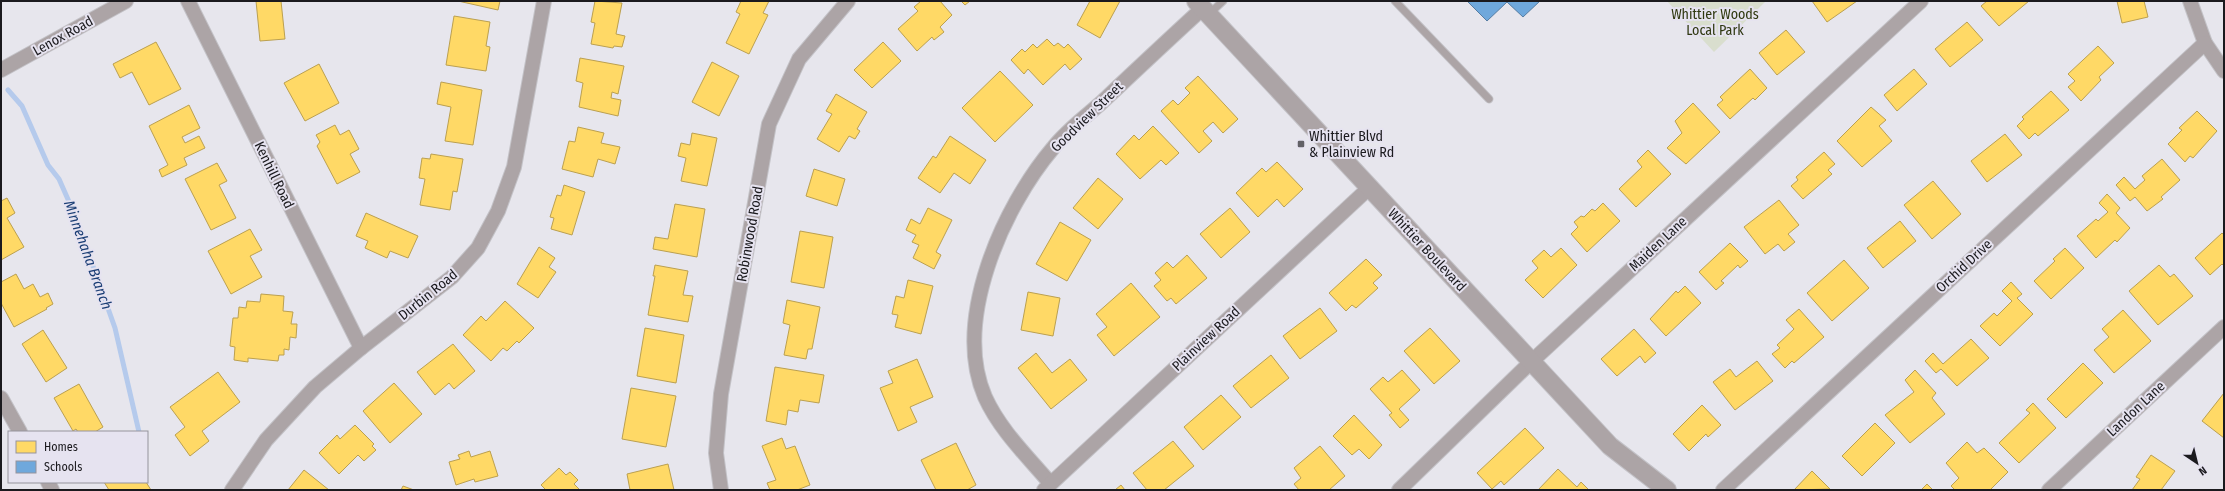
<svg xmlns="http://www.w3.org/2000/svg" width="2225" height="491" viewBox="0 0 2225 491" font-family="'Fira Sans Condensed',sans-serif">
  <style>
    .park { fill: #d9dece }
    .homes { fill: #ffd966; stroke: #bba050 }
    .schools { fill: #6fa8dc; stroke: #567da3 }
    .lines { fill: none; stroke-linecap: round; stroke-linejoin: round }
    .stream { stroke: #b5caec; stroke-width: 5 }
    .service-casing { stroke: #c3c2c7; stroke-width: 9 }
    .minor-casing { stroke: #c3c2c7; stroke-width: 16 }
    .tertiary-casing { stroke: #c3c2c7; stroke-width: 20 }
    .service { stroke: #aca4a6; stroke-width: 7 }
    .minor { stroke: #aca4a6; stroke-width: 14 }
    .tertiary { stroke: #aca4a6; stroke-width: 18 }
    .poi-dot { fill: #626166; stroke: #e6e3f0; stroke-width: 1.5 }
    .labels { text-anchor: middle; dominant-baseline: central; stroke-width: 4; stroke-linejoin: round; paint-order: stroke }
    .park-label { font-size: 14px; fill: #303911; stroke: #e6e3f0 }
    .street-label { font-size: 14px; fill: #1b1a1e; stroke: #e6e3f0 }
    .poi-label { font-size: 14px; fill: #1b1a1e; stroke: #e6e3f0; text-anchor: start }
    .water-label { font-size: 15px; font-style: italic; fill: #1b3e75; stroke: #e6e3f0 }
  </style>
  <rect width="100%" height="100%" fill="#e7e6ed"/>
  <path class="park" d="M1667,1H1766L1714,52Z"/>
  <g class="homes">
    <path d="M256,1H281L285,39L260,41Z"/>
    <path d="M458,1H500L498,10Z"/>
    <path d="M595,1L622,3L616,34L625,36L622,47L614,46L613,48L591,44L595,23L591,22Z"/>
    <path d="M741,1H769L763,13L768,15L749,54L726,43L740,14L736,12Z"/>
    <path d="M921,1H940L952,15L940,27L944,32L934,40L932,37L917,51L898,29L918,11L914,7Z"/>
    <path d="M961,1H970L965,5Z"/>
    <path d="M1090,1H1120L1100,38L1077,25Z"/>
    <path d="M1812,1H1857L1827,22Z"/>
    <path d="M1987,1H2029L1999,26L1981,6Z"/>
    <path d="M2117,1H2144L2148,17L2122,23Z"/>
    <path d="M454,16L490,22L486,46L490,47L486,71L446,65Z"/>
    <path d="M1967,22L1983,40L1950,67L1935,49Z"/>
    <path d="M1786,30L1805,52L1777,75L1759,53Z"/>
    <path d="M1047,39L1054,46L1058,43L1064,48L1068,44L1082,59L1070,70L1065,64L1043,85L1028,69L1024,74L1011,60L1022,49L1025,52L1033,44L1037,48Z"/>
    <path d="M156,42L181,89L149,105L132,72L120,78L113,64Z"/>
    <path d="M883,42L901,61L872,88L854,70Z"/>
    <path d="M2098,46L2114,63L2099,77L2101,80L2081,101L2068,87L2075,81L2068,74Z"/>
    <path d="M580,58L624,66L618,94L612,92L611,98L621,100L618,116L579,107L583,83L576,81Z"/>
    <path d="M712,62L739,76L719,116L692,102Z"/>
    <path d="M319,64L339,103L305,121L284,83Z"/>
    <path d="M1750,69L1767,88L1755,100L1753,98L1730,119L1717,105L1723,100L1720,97Z"/>
    <path d="M1914,69L1927,84L1897,111L1884,95Z"/>
    <path d="M1000,71L1033,105L995,142L962,108Z"/>
    <path d="M1198,76L1238,119L1223,133L1213,122L1203,131L1212,141L1199,153L1161,111L1173,100L1178,105L1190,93L1185,88Z"/>
    <path d="M441,82L482,90L473,145L445,141L451,107L437,104Z"/>
    <path d="M2051,91L2069,110L2038,136L2035,133L2029,139L2017,126L2024,119L2022,117Z"/>
    <path d="M836,94L867,112L857,129L860,131L855,139L849,136L839,152L817,139L832,114L826,111Z"/>
    <path d="M1693,103L1720,132L1686,164L1667,148L1682,133L1675,121Z"/>
    <path d="M189,105L200,128L182,137L185,143L199,136L205,148L184,158L187,165L162,177L159,170L168,165L149,126Z"/>
    <path d="M1871,107L1886,120L1879,126L1892,141L1862,167L1837,141Z"/>
    <path d="M2197,111L2217,131L2193,158L2190,156L2185,162L2168,144L2182,130L2179,128Z"/>
    <path d="M335,125L340,135L349,130L359,149L350,154L360,172L337,184L317,146L320,142L316,135Z"/>
    <path d="M1153,126L1179,153L1166,165L1161,160L1140,179L1116,154L1134,135L1139,140Z"/>
    <path d="M578,127L604,133L601,143L620,147L615,164L598,159L593,177L562,169L569,141L575,142Z"/>
    <path d="M692,133L717,138L707,186L681,181L686,158L678,156L681,143L690,145Z"/>
    <path d="M2005,134L2022,155L1987,182L1971,161Z"/>
    <path d="M950,136L986,160L970,184L954,173L940,193L918,178L933,156L936,158Z"/>
    <path d="M1648,150L1671,174L1636,207L1619,189L1642,167L1637,161Z"/>
    <path d="M1824,152L1835,164L1828,170L1832,174L1803,199L1791,186L1798,180L1796,177Z"/>
    <path d="M431,154L463,159L457,192L453,191L450,210L420,205L425,179L419,178L422,158L430,159Z"/>
    <path d="M2162,159L2180,180L2161,197L2163,199L2147,211L2135,197L2130,201L2116,185L2124,177L2135,189L2145,180L2142,176Z"/>
    <path d="M1277,162L1303,189L1284,207L1277,199L1258,217L1236,193L1262,168L1266,172Z"/>
    <path d="M217,163L227,181L219,185L236,218L211,230L185,179Z"/>
    <path d="M814,169L845,179L837,206L806,196Z"/>
    <path d="M1098,178L1123,199L1098,229L1073,208Z"/>
    <path d="M1933,181L1961,214L1932,239L1904,205Z"/>
    <path d="M564,185L585,192L572,235L551,229L554,218L550,217L557,195L561,196Z"/>
    <path d="M2107,194L2120,208L2116,213L2130,228L2117,242L2115,240L2096,258L2077,236L2096,219L2098,221L2108,212L2099,203Z"/>
    <path d="M7,198L15,213L7,218L24,247L1,260V201Z"/>
    <path d="M1779,200L1799,225L1788,234L1795,242L1784,251L1778,244L1765,254L1744,227Z"/>
    <path d="M1603,203L1620,221L1587,252L1571,234L1578,227L1574,222L1581,216L1584,217L1592,209L1595,211Z"/>
    <path d="M675,204L705,209L697,257L653,249L655,237L668,239Z"/>
    <path d="M928,208L952,220L936,252L941,255L934,269L913,258L919,245L912,242L916,235L906,230L911,219L920,224Z"/>
    <path d="M1230,208L1250,232L1221,258L1200,234Z"/>
    <path d="M366,213L418,236L408,258L390,251L387,258L365,248L368,241L356,236Z"/>
    <path d="M1900,221L1916,241L1883,268L1867,248Z"/>
    <path d="M1060,222L1091,240L1067,281L1036,264Z"/>
    <path d="M250,229L262,250L250,256L262,277L231,294L208,251Z"/>
    <path d="M800,231L833,237L824,288L791,282Z"/>
    <path d="M2222,233L2224,235V266L2222,264L2210,275L2195,258Z"/>
    <path d="M1730,243L1748,261L1740,268L1738,265L1721,281L1724,283L1716,290L1699,272Z"/>
    <path d="M539,247L555,258L549,267L556,272L538,298L517,284Z"/>
    <path d="M1561,248L1577,265L1543,298L1525,280L1538,268L1532,261L1544,250L1551,257Z"/>
    <path d="M2065,248L2084,268L2051,299L2034,281L2055,261L2053,259Z"/>
    <path d="M1187,255L1207,278L1176,304L1171,298L1167,301L1154,286L1161,280L1155,273L1167,262L1173,268Z"/>
    <path d="M1366,259L1382,275L1373,283L1378,288L1356,308L1352,305L1346,311L1329,293Z"/>
    <path d="M1844,260L1869,288L1832,321L1807,293Z"/>
    <path d="M655,265L688,271L683,295L693,296L688,322L648,315L655,276H653Z"/>
    <path d="M2159,265L2170,277L2174,274L2193,296L2158,325L2129,291Z"/>
    <path d="M16,274L24,289L33,284L40,297L48,293L53,304L46,308L47,309L14,327L1,303V282Z"/>
    <path d="M908,280L933,286L921,334L895,327L898,315L892,314L896,296L904,298Z"/>
    <path d="M2011,282L2022,294L2017,298L2033,314L2000,346L1980,326L1994,313L1997,316L2012,301L2002,291Z"/>
    <path d="M1131,283L1160,317L1114,356L1097,335L1107,327L1096,314Z"/>
    <path d="M1685,286L1701,303L1666,336L1650,319L1676,291L1678,293Z"/>
    <path d="M1028,292L1060,298L1053,336L1021,330Z"/>
    <path d="M261,294L284,296L283,311L293,312L291,324H297L296,338L290,337L289,350L284,349V355H279L278,361L248,358V362L234,360L235,347L230,346L233,318H238L239,307L246,308L247,301L260,302Z"/>
    <path d="M787,300L820,307L812,349H808L806,359L784,355L790,325L783,323Z"/>
    <path d="M505,301L534,328L519,343L517,341L507,351L503,348L491,361L463,335L481,316L486,321Z"/>
    <path d="M1320,308L1337,331L1300,359L1283,336Z"/>
    <path d="M1799,309L1824,337L1794,363L1792,361L1785,368L1772,354L1780,348L1777,345L1794,329L1786,320Z"/>
    <path d="M2123,310L2151,341L2114,373L2094,350L2109,337L2102,329Z"/>
    <path d="M645,328L684,335L676,383L637,376Z"/>
    <path d="M1430,328L1460,361L1434,384L1404,351Z"/>
    <path d="M1634,329L1656,353L1645,363L1640,356L1617,376L1601,359Z"/>
    <path d="M43,330L67,368L46,382L22,344Z"/>
    <path d="M1971,339L1989,358L1957,386L1941,369L1936,373L1925,361L1933,353L1943,364Z"/>
    <path d="M453,344L475,371L454,389L449,383L435,395L417,372Z"/>
    <path d="M1036,353L1052,373L1070,359L1087,380L1051,409L1018,368Z"/>
    <path d="M1271,355L1289,378L1251,408L1233,386Z"/>
    <path d="M917,359L933,397L910,407L917,422L898,431L880,388L893,383L888,371Z"/>
    <path d="M1757,361L1773,381L1735,410L1713,382L1730,369L1736,377Z"/>
    <path d="M2083,363L2103,383L2066,418L2047,399Z"/>
    <path d="M775,367L824,375L819,403L800,400L798,412L788,410L786,425L766,421Z"/>
    <path d="M1402,370L1420,390L1399,409L1409,420L1400,428L1389,415L1392,413L1370,389L1383,377L1388,382Z"/>
    <path d="M1915,370L1936,393L1932,398L1945,414L1910,443L1885,415L1914,392L1905,380Z"/>
    <path d="M218,372L240,402L202,431L209,441L190,456L175,435L185,427L170,407Z"/>
    <path d="M394,383L422,414L390,443L363,411Z"/>
    <path d="M79,384L103,427L95,432H78L76,429L73,431L54,398Z"/>
    <path d="M631,388L676,396L666,447L622,439Z"/>
    <path d="M2224,393V438L2202,421Z"/>
    <path d="M1221,395L1241,417L1203,450L1184,427Z"/>
    <path d="M2033,403L2056,428L2019,463L1999,443L2030,413L2026,410Z"/>
    <path d="M1702,405L1721,425L1708,437L1706,434L1689,451L1673,434Z"/>
    <path d="M1354,415L1382,445L1369,459L1359,449L1352,455L1333,436Z"/>
    <path d="M1875,423L1895,443L1862,476L1842,456Z"/>
    <path d="M355,425L374,444L372,446L376,450L364,461L358,455L339,474L319,453L337,435L340,439Z"/>
    <path d="M1525,428L1544,448L1504,485L1501,481L1492,489L1477,473Z"/>
    <path d="M782,438L786,449L795,446L810,485L797,490H770L767,483L776,480L762,446Z"/>
    <path d="M1173,441L1194,466L1164,490H1147L1133,473Z"/>
    <path d="M1967,442L1977,453L1984,448L2008,472L1990,490H1955L1951,486L1959,478L1946,463Z"/>
    <path d="M956,443L976,485L967,490H936L921,460Z"/>
    <path d="M1320,446L1345,476L1329,490H1299L1294,484L1301,478L1294,468Z"/>
    <path d="M469,451L471,457L490,451L498,476L475,482L474,479L456,485L449,462L460,459L458,455Z"/>
    <path d="M2151,455L2175,471L2161,490H2132L2140,479L2136,477Z"/>
    <path d="M668,464L674,490H630L627,474Z"/>
    <path d="M559,468L566,475L570,472L578,480L574,484L580,490H546L541,485Z"/>
    <path d="M1558,469L1577,487L1581,482L1589,490H1538Z"/>
    <path d="M304,470L329,490H288Z"/>
    <path d="M1812,471L1830,489L1794,490Z"/>
    <path d="M104,482H146L151,490H109Z"/>
    <path d="M1927,484L1933,490H1921Z"/>
    <path d="M1121,485L1125,490H1115Z"/>
    <path d="M403,486L414,490H401Z"/>
  </g>
  <path class="schools" d="M1467,1H1540L1523,17L1507,2L1487,21Z"/>
  <g class="lines">
    <path class="stream" d="M8,90L22,106L48,165L59,179L74,213L115,328L139,432"/>
    <g class="service-casing">
      <g id="service">
        <path d="M1395,1L1489,99"/>
        <path d="M1209,14L1223,1"/>
      </g>
    </g>
    <g class="minor-casing">
      <g id="minor">
        <path d="M188,1L361,348"/>
        <path d="M2190,1L2205,43L2224,71"/>
        <path d="M1,70L126,1"/>
        <path d="M1,398L20,432"/>
        <path d="M48,482L52,490"/>
        <path d="M1050,483C1027,456 1000,430 985,397C952,320 1003,207 1053,148C1066,131 1085,117 1101,103C1135,71 1169,39 1203,8"/>
        <path d="M232,490L266,440L315,387L361,348L452,277L478,248L498,211L514,167L544,1"/>
        <path d="M721,490L716,453L721,394L769,124L799,59L848,1"/>
        <path d="M1044,490L1369,188"/>
        <path d="M1399,490L1531,362L1921,1"/>
        <path d="M1723,490L2205,43"/>
        <path d="M2049,490L2224,327"/>
      </g>
    </g>
    <g class="tertiary-casing">
      <path id="tertiary" d="M1196,1L1610,446L1667,490"/>
    </g>
    <use href="#service" class="service"/>
    <use href="#minor" class="minor"/>
    <use href="#tertiary" class="tertiary"/>
  </g>
  <rect class="poi-dot" x="1297" y="140" width="8" height="8" rx="2"/>
  <g class="labels">
    <g class="park-label">
      <text x="1715" y="14">Whittier Woods<tspan x="1715" dy="16">Local Park</tspan></text>
    </g>
    <g class="street-label">
      <text transform="translate(63 36) rotate(-29)">Lenox Road</text>
      <text transform="translate(1087 117) rotate(-44)">Goodview Street</text>
      <text transform="translate(274 175) rotate(64)">Kenhill Road</text>
      <text transform="translate(750 234) rotate(-80)">Robinwood Road</text>
      <text transform="translate(1658 244) rotate(-43)">Maiden Lane</text>
      <text transform="translate(1427 250) rotate(47)">Whittier Boulevard</text>
      <text transform="translate(1964 266) rotate(-43)">Orchid Drive</text>
      <text transform="translate(428 295) rotate(-39)">Durbin Road</text>
      <text transform="translate(1206 339) rotate(-43)">Plainview Road</text>
      <text transform="translate(2136 409) rotate(-43)">Landon Lane</text>
    </g>
    <g class="poi-label">
      <text x="1309" y="136">Whittier Blvd<tspan x="1309" dy="16">&amp; Plainview Rd</tspan></text>
    </g>
    <g class="water-label">
      <text transform="translate(88 255) rotate(70)">Minnehaha Branch</text>
    </g>
  </g>
  <rect width="2225" height="491" fill="none" stroke="#1b1a1e" stroke-width="4"/>
  <rect x="8" y="431" width="140" height="52" fill="#e6e3f0" stroke="#95939c"/>
  <rect x="16" y="441" width="20" height="12" fill="#ffd966" stroke="#95939c"/>
  <text x="44" y="451" font-size="12" fill="#1b1a1e">Homes</text>
  <rect x="16" y="461" width="20" height="12" fill="#6fa8dc" stroke="#95939c"/>
  <text x="44" y="471" font-size="12" fill="#1b1a1e">Schools</text>
  <g transform="translate(2197 463) rotate(145)" stroke="#e6e3f0" stroke-width="3" paint-order="stroke">
  <path d="M0-3L7 15L0 10L-7 15Z" fill="#1b1a1e"/>
  <text y="-6" font-size="11" font-weight="bold" text-anchor="middle" fill="#1b1a1e">N</text>
  </g>
</svg>
